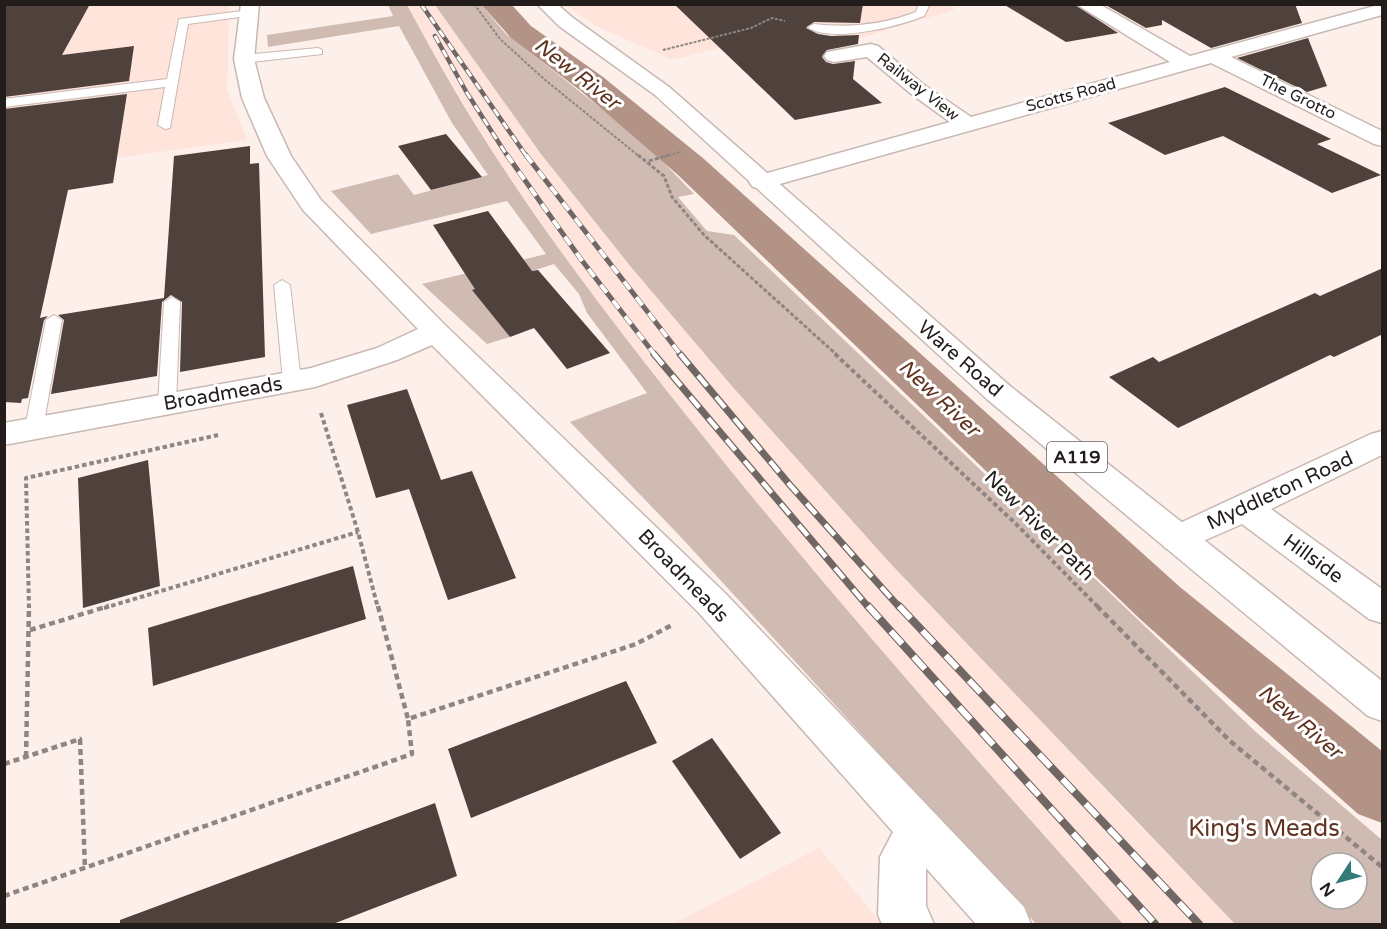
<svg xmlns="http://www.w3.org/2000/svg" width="1387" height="929" viewBox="0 0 1387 929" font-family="'Varela Round',sans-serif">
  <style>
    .built { fill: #fee4db }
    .green { fill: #d0bbb3; fill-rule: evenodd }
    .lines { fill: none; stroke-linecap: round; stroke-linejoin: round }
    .canal { fill: #b49387; fill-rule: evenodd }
    .building { fill: #4f413c }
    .lane-casing { stroke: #c9b8b2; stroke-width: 2 }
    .street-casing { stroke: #c9b8b2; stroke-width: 3 }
    .primary-casing { stroke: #c9b8b2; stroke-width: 3 }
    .path-far3 { stroke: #8f8582; stroke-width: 2; stroke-dasharray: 3 1.5; stroke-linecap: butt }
    .path-far2 { stroke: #8f8582; stroke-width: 3; stroke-dasharray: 4 2; stroke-linecap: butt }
    .path-far1 { stroke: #8f8582; stroke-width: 4; stroke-dasharray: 4.5 3; stroke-linecap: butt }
    .path { stroke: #8f8582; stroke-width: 4.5; stroke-dasharray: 6 4; stroke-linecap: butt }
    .lane { fill: #fff; fill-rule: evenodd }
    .street { fill: #fff; fill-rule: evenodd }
    .primary { fill: #fff; fill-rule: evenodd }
    .rail-far3-casing { stroke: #706764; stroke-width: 4.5 }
    .rail-far2-casing { stroke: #706764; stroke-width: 5 }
    .rail-far1-casing { stroke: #706764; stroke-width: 7 }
    .rail-casing { stroke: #706764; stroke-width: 8 }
    .rail-far3 { stroke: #fff; stroke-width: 3; stroke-dasharray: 8; stroke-linecap: butt }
    .rail-far2 { stroke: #fff; stroke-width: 4; stroke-dasharray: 10; stroke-linecap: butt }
    .rail-far1 { stroke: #fff; stroke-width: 4.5; stroke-dasharray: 14; stroke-linecap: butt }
    .rail { stroke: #fff; stroke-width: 6; stroke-dasharray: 17; stroke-linecap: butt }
    .labels { text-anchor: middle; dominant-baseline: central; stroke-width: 6; stroke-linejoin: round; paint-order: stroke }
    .far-street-label { font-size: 16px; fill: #221c1a; stroke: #fff }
    .shield { fill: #fff; stroke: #64605f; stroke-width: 1.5 }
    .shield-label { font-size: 18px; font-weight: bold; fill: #221c1a }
    .street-label { font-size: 20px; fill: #221c1a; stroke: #fff }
    .water-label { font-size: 21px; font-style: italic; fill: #603220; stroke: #fff }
    .near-park-label { font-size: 24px; fill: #623321; stroke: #fff }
  </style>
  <rect width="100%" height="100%" fill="#fdefea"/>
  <g class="built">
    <path d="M951,4L954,10L860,38L825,34L762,37L673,60L594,25L566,5Z"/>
    <path d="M4,5H229L227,91L247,140L5,173Z"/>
    <path d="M407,5H435L541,154L631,267L731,385L1122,808L1235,924H1123L877,646L794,549L646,365L591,294L511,179L479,130Z"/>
    <path d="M819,848L882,924H673Z"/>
  </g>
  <g class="green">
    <path d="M388,5H407C430,47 454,91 480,132C555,251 643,362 731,471C857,626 990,775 1123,924H1036L678,534L570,422L647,393L587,313L579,294L554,264L473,290L510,337L487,344L422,284L546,254L507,201L371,234L331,191L398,174L414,195L488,175L452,123L399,26L268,47L267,35L393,16Z"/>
    <path d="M435,5H482L505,33L644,142L694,194L678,197L707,231L734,235L1257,733L1382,840V924H1235L889,562L731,385L631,267L541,154ZM1321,863H1357V899H1321Z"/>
  </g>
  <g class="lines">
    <path class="canal" d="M481,4H511L531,26L603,77L704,159L1180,587L1382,751V823L1358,814L1140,619L678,175L581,91L511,38Z"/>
  </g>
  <g class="building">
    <path d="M4,4H90L62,55L134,46L129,81L4,97Z"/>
    <path d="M674,4H863L860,23L814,22L806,28L818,34L831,36L859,35L858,44L827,50L822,57L826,62L833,64L855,61L853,79L882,103L795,120Z"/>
    <path d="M1003,4H1074L1118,33L1066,42Z"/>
    <path d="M1104,4H1295L1302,23L1211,48L1162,20V25L1146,28Z"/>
    <path d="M1308,38L1327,86L1307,92L1237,58Z"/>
    <path d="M1225,87L1331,139L1317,144L1381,175L1332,193L1223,136L1165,155L1108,123Z"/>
    <path d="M127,94L113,183L68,190L40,318L48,316L44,320L28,398L22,399L21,403L4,402V109Z"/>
    <path d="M446,134L482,177L431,190L398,146Z"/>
    <path d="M250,146V164L259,163L265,357L180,372L182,302L171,295L162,302L157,376L51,394L64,320L58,315L164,298L174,156Z"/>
    <path d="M488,211L532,271L538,270L610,353L567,369L534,328L510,337L472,290L475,289L433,225Z"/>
    <path d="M1383,268V334L1334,357L1330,355L1178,428L1109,377L1153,357L1159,362L1315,293L1320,296Z"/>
    <path d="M407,389L441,480L472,471L516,578L448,600L409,489L376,498L347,405Z"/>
    <path d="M148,460L160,586L83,608L78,478Z"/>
    <path d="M353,566L366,619L153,686L148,628Z"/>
    <path d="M626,681L657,743L471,818L448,749Z"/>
    <path d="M712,738L781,833L740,859L672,761Z"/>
    <path d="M435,803L457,876L333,924H120V920Z"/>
  </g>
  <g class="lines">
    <g class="lane-casing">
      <g id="lane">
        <path d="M919,4H930L924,16C900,26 829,44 808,27L814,24C850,28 882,25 916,12Z"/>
        <path d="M250,10L254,11V15L188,24L170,128L165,129L158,125L165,87L4,107V99L167,79L179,19Z"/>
        <path d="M318,48L322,50V54L244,63L238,59L244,55Z"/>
        <path d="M282,280L290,285L301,381L298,385H286L283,381L274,285Z"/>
        <path d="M172,297L180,302L176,404L173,408H161L158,404L164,302Z"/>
        <path d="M54,315L62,320L43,428L41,432L34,434L27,432L25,428L46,320Z"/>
      </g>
    </g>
    <g class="street-casing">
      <g id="street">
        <path d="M241,4H259L254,59L264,98L291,156L321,200L446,326L725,593L1024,907L1031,924H976L926,868V906L934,924H882L878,915L880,857L893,832L699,613L432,345L397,360L315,387L4,445V423L311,368L377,348L418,329L303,210L267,156L242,98L234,59Z"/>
        <path d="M1076,4H1099L1190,56L1382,4V15L1231,57L1382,131V146L1374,144L1211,63L769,187L761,189L753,187L749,182L753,177L950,122L910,93L867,57L834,62L827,60L824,56L827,52L871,44L878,46L924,85L971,117L1170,62Z"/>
        <path d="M1382,431V455L1271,509L1382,589V623L1369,619L1242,524L1178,552L1165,548L1160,539L1165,530L1371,434Z"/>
      </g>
    </g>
    <g class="primary-casing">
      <path id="primary" d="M537,4H557L573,18L669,87L1010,386L1382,681V721L1368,716L988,400L655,95L559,26Z"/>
    </g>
    <g class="path-far3">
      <path d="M474,4L500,39L544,79L640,157"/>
      <path d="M663,50L751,28L772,18L785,21"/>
      <path d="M664,157L680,152"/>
    </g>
    <g class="path-far2">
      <path d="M638,155L664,176L672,197L704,235L837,355"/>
      <path d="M649,161L669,155"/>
    </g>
    <g class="path-far1">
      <path d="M835,354L1016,524L1099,608"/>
      <path d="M321,413L358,532L378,608"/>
      <path d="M29,608L26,478L218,435"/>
      <path d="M104,608L358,532"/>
    </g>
    <g class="path">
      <path d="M378,606L408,719L636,644L674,624"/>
      <path d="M1097,606L1230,741L1382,867"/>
      <path d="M30,630L109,606"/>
      <path d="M26,757L29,606"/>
      <path d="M4,764L80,739L85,868"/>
      <path d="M4,896L412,754L408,719"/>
    </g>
    <use href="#lane" class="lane"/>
    <use href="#street" class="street"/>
    <use href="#primary" class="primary"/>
    <g class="rail-far3-casing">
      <g id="rail-far3">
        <path d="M421,4L527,157"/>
        <path d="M435,36L467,93L508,157"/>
      </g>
    </g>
    <g class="rail-far2-casing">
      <g id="rail-far2">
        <path d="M507,155L580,258L655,355"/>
        <path d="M526,155L681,355"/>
      </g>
    </g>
    <g class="rail-far1-casing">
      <g id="rail-far1">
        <path d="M654,354L869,608"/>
        <path d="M680,354L790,485L900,608"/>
      </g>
    </g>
    <g class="rail-casing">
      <g id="rail">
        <path d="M868,606L1155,924"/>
        <path d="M899,606L1199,924"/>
      </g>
    </g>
    <use href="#rail-far3" class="rail-far3"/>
    <use href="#rail-far2" class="rail-far2"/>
    <use href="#rail-far1" class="rail-far1"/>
    <use href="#rail" class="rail"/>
  </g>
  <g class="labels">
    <g class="far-street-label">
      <text transform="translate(918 87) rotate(38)">Railway View</text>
      <text transform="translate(1071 95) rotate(-15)">Scotts Road</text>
      <text transform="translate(1298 97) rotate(26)">The Grotto</text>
    </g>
    <rect class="shield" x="1047" y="442" width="60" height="30" rx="4.5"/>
    <g class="shield-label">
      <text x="1077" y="457">A119</text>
    </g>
    <g class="street-label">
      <text transform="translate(960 359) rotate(41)">Ware Road</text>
      <text transform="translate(223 394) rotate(-10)">Broadmeads</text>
      <text transform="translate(1280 491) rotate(-25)">Myddleton Road</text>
      <text transform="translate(1039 526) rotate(45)">New River Path</text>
      <text transform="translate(1313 559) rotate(36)">Hillside</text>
      <text transform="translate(683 576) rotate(46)">Broadmeads</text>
    </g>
    <g class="water-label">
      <text transform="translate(577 74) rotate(38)">New River</text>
      <text transform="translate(939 398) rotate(43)">New River</text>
      <text transform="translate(1300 722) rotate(40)">New River</text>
    </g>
    <g class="near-park-label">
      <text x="1264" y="828">King's Meads</text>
    </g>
  </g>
  <rect width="1387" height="929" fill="none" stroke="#221c1a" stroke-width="12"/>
  <g transform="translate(1339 881) rotate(234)"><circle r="28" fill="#ffffff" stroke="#a7a4a3" stroke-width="1.5"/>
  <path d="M0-4.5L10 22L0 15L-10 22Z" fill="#327b78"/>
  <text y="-9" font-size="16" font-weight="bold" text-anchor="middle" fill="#221c1a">N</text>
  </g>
</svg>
